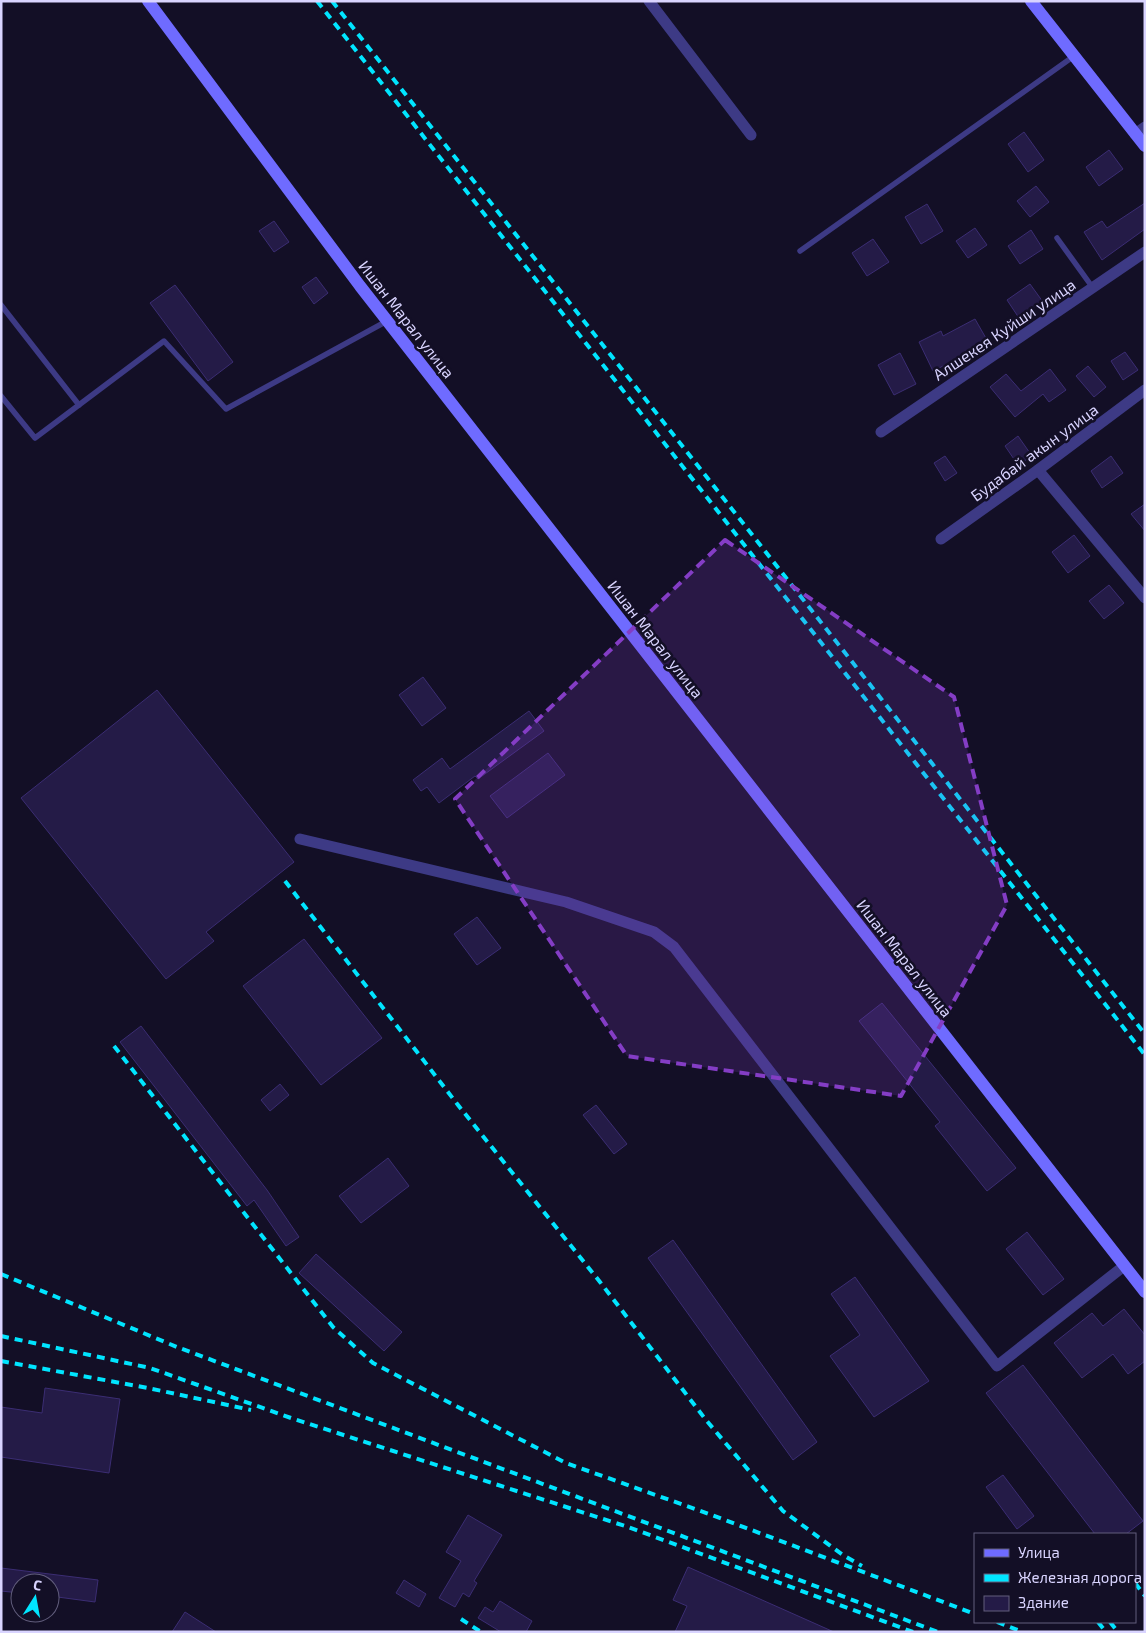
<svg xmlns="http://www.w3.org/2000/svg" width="1146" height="1633" viewBox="0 0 1146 1633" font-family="'Exo 2',sans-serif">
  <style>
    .building { fill: #241b47; stroke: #3b2d73 }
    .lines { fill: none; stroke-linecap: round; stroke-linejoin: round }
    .lane { stroke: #3d3a85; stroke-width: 5.5 }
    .street { stroke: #3d3a85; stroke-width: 11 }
    .secondary { stroke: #6f6bff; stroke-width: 12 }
    .rail { stroke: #00e5ff; stroke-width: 4; stroke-dasharray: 8 6; stroke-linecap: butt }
    .marked { fill: #843dc5; fill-opacity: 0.2; stroke: #843dc5; stroke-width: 4; stroke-dasharray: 10 6; stroke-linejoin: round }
    .labels { text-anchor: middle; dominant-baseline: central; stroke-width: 5; stroke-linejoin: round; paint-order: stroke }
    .street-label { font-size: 16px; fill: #d9d4ff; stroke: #130f26 }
  </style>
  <rect width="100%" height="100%" fill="#130f26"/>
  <g class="building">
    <path d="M1024,132L1044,160L1028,172L1008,144Z"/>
    <path d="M1109,150L1123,169L1099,186L1086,167Z"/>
    <path d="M1036,186L1049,202L1030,217L1017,201Z"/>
    <path d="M1145,203V229L1102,260L1084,232L1102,221L1107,228Z"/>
    <path d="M927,204L943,231L921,244L905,217Z"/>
    <path d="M274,221L289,242L274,252L259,231Z"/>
    <path d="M975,228L987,245L968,258L956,241Z"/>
    <path d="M1031,230L1043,249L1020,264L1008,246Z"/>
    <path d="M873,239L889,262L867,276L852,253Z"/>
    <path d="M316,277L328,293L314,304L302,287Z"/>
    <path d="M1030,284L1043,302L1019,318L1007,300Z"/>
    <path d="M175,285L233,362L208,381L150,303Z"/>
    <path d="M975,319L987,340L954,359L955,360L933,371L919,342L941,331L943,336Z"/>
    <path d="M1125,352L1138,370L1123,380L1111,361Z"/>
    <path d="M900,353L916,384L894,395L878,365Z"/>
    <path d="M1088,366L1106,387L1094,397L1076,376Z"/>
    <path d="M1050,369L1066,390L1049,402L1043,394L1015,417L990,387L1006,374L1021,391Z"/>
    <path d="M1018,436L1032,456L1018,465L1005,446Z"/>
    <path d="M945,456L957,473L945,481L934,463Z"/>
    <path d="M1111,456L1123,473L1102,488L1091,471Z"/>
    <path d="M1145,504V531L1131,514Z"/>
    <path d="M1074,535L1090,556L1068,573L1052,552Z"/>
    <path d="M1109,585L1124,603L1104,619L1089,601Z"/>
    <path d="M423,677L446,708L422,726L399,695Z"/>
    <path d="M157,690L294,862L206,932L214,941L166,979L21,798Z"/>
    <path d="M529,711L544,731L478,779L475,776L439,803L427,787L421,791L413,780L442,758L450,769Z"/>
    <path d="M548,753L565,775L507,818L490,796Z"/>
    <path d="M477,917L501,948L477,965L454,934Z"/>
    <path d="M304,939L382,1038L321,1085L243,986Z"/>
    <path d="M882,1003L1016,1168L987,1191L935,1126L940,1122L859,1021Z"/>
    <path d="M141,1026L267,1190L299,1237L286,1246L254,1200L247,1206L120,1042Z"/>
    <path d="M280,1084L289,1095L270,1111L261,1100Z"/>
    <path d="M596,1105L627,1144L614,1154L583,1115Z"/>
    <path d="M388,1158L409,1186L361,1223L339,1196Z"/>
    <path d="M1027,1232L1064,1279L1043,1295L1006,1249Z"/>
    <path d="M673,1240L817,1442L793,1460L648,1258Z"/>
    <path d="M316,1254L402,1332L384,1351L299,1273Z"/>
    <path d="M855,1277L929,1381L874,1417L830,1356L860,1335L831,1294Z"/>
    <path d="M1124,1309L1145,1335V1361L1128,1374L1113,1354L1082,1378L1054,1343L1092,1313L1103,1326Z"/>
    <path d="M1023,1365L1143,1521L1126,1534H1095L986,1393Z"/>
    <path d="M45,1388L120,1399L109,1473L1,1457V1407L42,1413Z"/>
    <path d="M1003,1475L1034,1516L1017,1529L986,1487Z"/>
    <path d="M468,1515L502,1535L474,1581L477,1583L469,1597L463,1593L455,1607L439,1598L461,1561L446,1552Z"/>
    <path d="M688,1567L834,1632H675L687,1606L673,1600Z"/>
    <path d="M1,1568L98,1580L95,1602L50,1596V1583H20V1593L1,1591Z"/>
    <path d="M404,1580L426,1594L419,1607L396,1593Z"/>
    <path d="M500,1601L532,1621L526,1632H501L478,1618L485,1607L493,1612Z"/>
    <path d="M185,1612L216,1632H172Z"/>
  </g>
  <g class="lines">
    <g class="lane">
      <path d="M1057,238L1093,288"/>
      <path d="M800,251L1074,56"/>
      <path d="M1,305L79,405"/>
      <path d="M1,396L35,438L164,341L226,409L387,321"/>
    </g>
    <g class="street">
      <path d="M649,1L751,135"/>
      <path d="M1135,134L1145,127"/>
      <path d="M881,432L1145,252"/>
      <path d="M1038,470L1145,598"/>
      <path d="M941,539L1038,470L1145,390"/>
      <path d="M300,839L566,902L654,932L674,947L997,1366L1124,1266"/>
    </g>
    <g class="secondary">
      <path d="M148,1L360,286L1145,1292"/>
      <path d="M1031,1L1145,146"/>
    </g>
    <g class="rail">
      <path d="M317,1L1145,1055"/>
      <path d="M332,1L1145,1034"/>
      <path d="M285,881L458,1105L600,1282L706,1420L783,1511L843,1555L862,1566"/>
      <path d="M114,1046L333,1327L373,1363L566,1463L709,1514L975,1614"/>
      <path d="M1,1274L177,1347L938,1632"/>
      <path d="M1,1336L150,1368L291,1418L628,1527L913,1632"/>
      <path d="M1,1361L148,1388L251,1410"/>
      <path d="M1135,1583L1145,1596"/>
      <path d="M461,1619L481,1632"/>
      <path d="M997,1622L1023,1632"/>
      <path d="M1098,1622L1106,1632"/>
      <path d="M1110,1622L1118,1632"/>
    </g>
  </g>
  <path class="marked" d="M725,540L954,697L1007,905L901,1096L627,1056L455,799Z"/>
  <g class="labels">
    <g class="street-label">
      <text transform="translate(407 319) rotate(52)">Ишан Марал улица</text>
      <text transform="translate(1004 329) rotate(-34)">Алшекея Куйши улица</text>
      <text transform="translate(1034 452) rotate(-36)">Будабай акын улица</text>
      <text transform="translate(656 639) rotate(52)">Ишан Марал улица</text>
      <text transform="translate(905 958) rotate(52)">Ишан Марал улица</text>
    </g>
  </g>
  <rect width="1146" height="1633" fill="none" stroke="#d9d4ff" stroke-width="5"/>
  <rect x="974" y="1533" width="162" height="90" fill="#130f26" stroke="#625e7d"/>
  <rect x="984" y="1549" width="25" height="8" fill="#6f6bff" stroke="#625e7d"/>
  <text x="1018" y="1558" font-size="15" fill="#d9d4ff">Улица</text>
  <rect x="984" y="1574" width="25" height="8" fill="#00e5ff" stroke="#625e7d"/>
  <text x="1018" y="1583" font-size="15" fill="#d9d4ff">Железная дорога</text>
  <rect x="984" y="1596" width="25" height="15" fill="#241b47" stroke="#625e7d"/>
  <text x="1018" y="1608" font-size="15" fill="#d9d4ff">Здание</text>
  <g transform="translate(35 1598) rotate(11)"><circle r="24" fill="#130f26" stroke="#625e7d"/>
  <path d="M0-4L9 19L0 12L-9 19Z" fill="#00e5ff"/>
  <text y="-8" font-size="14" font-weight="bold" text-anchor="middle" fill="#d9d4ff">С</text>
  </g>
</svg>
